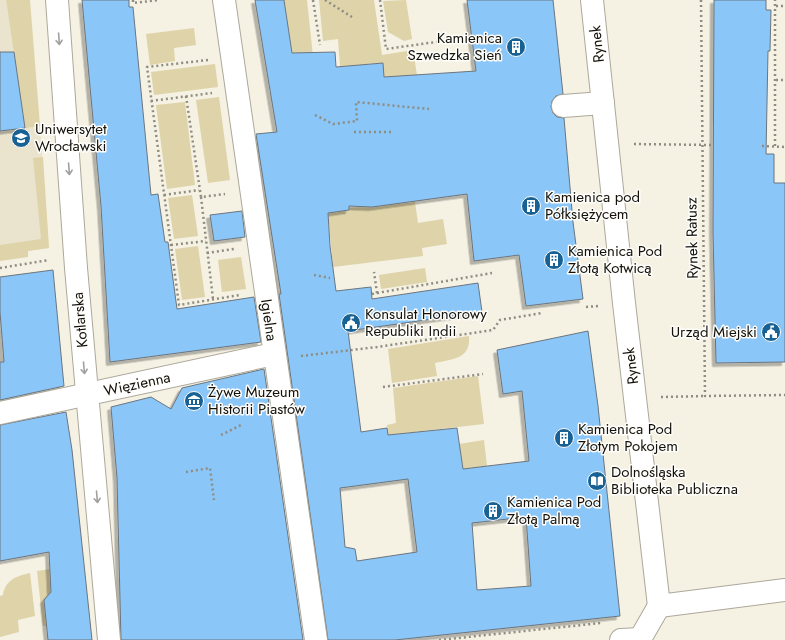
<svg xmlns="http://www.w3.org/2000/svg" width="785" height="640" viewBox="0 0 785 640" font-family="Jost,sans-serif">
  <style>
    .built { fill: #eae4ce }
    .green { fill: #dfd3a9 }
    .building { fill: #8ac6f8; stroke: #6b757f; fill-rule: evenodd; filter: url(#shadow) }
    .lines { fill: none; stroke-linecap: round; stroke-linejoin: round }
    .minor-casing { stroke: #aca89b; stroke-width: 24 }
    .path { stroke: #8f8c82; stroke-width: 2.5; stroke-dasharray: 2 3; stroke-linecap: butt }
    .minor { stroke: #fff; stroke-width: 22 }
    .oneway { stroke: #a0a09e }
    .labels { text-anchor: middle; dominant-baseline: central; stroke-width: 3; stroke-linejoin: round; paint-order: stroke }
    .poi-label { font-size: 15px; fill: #12110c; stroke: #fffefb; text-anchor: start }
    .street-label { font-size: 15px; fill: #12110c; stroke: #fffefb }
  </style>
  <defs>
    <filter id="shadow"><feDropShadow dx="-3.5" dy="3.5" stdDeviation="0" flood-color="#0004"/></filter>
  </defs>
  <rect width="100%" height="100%" fill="#f5f1e3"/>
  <path class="built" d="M0,0H6L25,127L40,126L49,248L0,255Z"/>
  <g class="green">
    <path d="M6,0H30L40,126L25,128Z"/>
    <path d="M284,0H307L314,66L295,72Z"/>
    <path d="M319,0H374L382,55L413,50L417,75L384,77L383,66L377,63L340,67L338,39L323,41Z"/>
    <path d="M406,0L412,39L404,41L388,32L383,1Z"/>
    <path d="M194,28L196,45L174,48L175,61L150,65L146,34Z"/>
    <path d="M215,64L218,87L154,95L151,72Z"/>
    <path d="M219,97L230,180L208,183L196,100Z"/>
    <path d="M185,102L195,185L167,189L156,105Z"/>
    <path d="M43,157L49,248L28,251V257L0,261V245L41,239L33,158Z"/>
    <path d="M192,195L198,236L174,239L168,198Z"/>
    <path d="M402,202V203L415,202L418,223L443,219L447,244L422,248L423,256L333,267L328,213L349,210V208L379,206Z"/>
    <path d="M198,246L205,297L182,300L175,249Z"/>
    <path d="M241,257L246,289L222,292L218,260Z"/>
    <path d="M425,268L427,282L381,289L379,275Z"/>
    <path d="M469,336C471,359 453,359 435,363L437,376L392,383L388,349Z"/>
    <path d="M478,376L484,424L388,435L387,425L396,423L393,388Z"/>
    <path d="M484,440L487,466L463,469L459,444Z"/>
    <path d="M50,569L51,597L47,626H43L37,571Z"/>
    <path d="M30,573L35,616L18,620L19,632L0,637V596L3,595C5,580 17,576 30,573Z"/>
  </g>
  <g class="building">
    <path d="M82,0H129V7H133L151,195L158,194L165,242H168L177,309L254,297L261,342L110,362L101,206Z"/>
    <path d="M255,0H284L292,53L335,52L336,67L383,63L384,77L476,71L467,0H553L563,94L556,96L552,101L551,107L553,113L557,117L564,118L573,222L583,299L526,306L519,255L474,261L467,194L372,207L349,206V210L328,213L330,246L336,291L371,287L372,299L478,283L482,312L348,331L361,432L387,428L388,435L457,428L463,469L529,461L522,391L503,394L497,350L588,331L598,406L620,616L395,640H328L279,294H281L256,134L277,132ZM408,479L417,552L357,561L355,549L345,547L340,488ZM526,517L531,586L477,590L472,523Z"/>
    <path d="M714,0H766V10H771L770,51H768L766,154H774V183H785V362L716,363L713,232Z"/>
    <path d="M0,52H14L25,128L0,131Z"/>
    <path d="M242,211L245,237L214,241L210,215Z"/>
    <path d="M53,270L64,386L0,400V362H4L0,312V277Z"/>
    <path d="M264,369L303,640H121L117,478L111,407L151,397L171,409L182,388Z"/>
    <path d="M66,412L72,450L92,640H48L44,600L51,592L49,552L0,561V425Z"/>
  </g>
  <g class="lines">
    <g class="minor-casing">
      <g id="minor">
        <path d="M57,0L76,268L109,640"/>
        <path d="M224,0L316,640"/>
        <path d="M592,0L624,303L659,606"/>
        <path d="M563,106L603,103"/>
        <path d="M0,413L274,354"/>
        <path d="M659,606L785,590"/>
        <path d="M640,639L659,606"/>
        <path d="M621,640L640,639"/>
      </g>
    </g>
    <g class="path">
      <path d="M133,0V3L159,0"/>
      <path d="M313,0L320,45"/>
      <path d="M325,0L352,17"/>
      <path d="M380,0L386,49L443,41"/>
      <path d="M701,0L705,396L785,395"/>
      <path d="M776,6H785"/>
      <path d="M208,60L147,67L179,305L240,295"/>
      <path d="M776,80H785"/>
      <path d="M186,96L201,197L225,194"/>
      <path d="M151,101L212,93"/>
      <path d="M315,115L333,124L357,121L356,102L429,109"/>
      <path d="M354,132H392"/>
      <path d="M634,144L712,145"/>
      <path d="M762,146L785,147"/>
      <path d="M775,146V0"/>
      <path d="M164,195L199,190"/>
      <path d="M201,197L213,299"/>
      <path d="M171,245L206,241"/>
      <path d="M207,253L234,249"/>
      <path d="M0,268L49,260"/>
      <path d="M314,275L330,278"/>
      <path d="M377,293L492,273"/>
      <path d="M372,294L377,293L374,272"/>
      <path d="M586,307L599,306"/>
      <path d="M301,356L377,347L493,330L500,320L542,313"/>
      <path d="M383,387L483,374"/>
      <path d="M661,397L705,396"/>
      <path d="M221,435L241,425"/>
      <path d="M186,472L210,468L214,500"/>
      <path d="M439,640L601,623"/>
    </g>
    <use href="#minor" class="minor"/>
  </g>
  <defs><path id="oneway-shaft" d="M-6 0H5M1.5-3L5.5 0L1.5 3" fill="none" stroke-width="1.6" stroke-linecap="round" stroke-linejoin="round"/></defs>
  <g class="oneway">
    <use href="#oneway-shaft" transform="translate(59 39) rotate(86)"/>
    <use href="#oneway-shaft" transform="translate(69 169) rotate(86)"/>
    <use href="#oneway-shaft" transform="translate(84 368) rotate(85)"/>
    <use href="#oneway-shaft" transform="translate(97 497) rotate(85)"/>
  </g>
  <defs>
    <g id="building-disc" transform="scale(1)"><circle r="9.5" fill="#176194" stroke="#fffefb"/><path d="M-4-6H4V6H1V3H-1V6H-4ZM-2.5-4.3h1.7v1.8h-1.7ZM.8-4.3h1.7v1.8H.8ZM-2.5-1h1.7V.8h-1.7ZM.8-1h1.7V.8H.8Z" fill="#fff"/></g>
    <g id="university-disc" transform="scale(1)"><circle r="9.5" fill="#176194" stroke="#fffefb"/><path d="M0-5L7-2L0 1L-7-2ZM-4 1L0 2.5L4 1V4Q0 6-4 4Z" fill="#fff"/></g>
    <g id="civic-disc" transform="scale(1)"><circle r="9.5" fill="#176194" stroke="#fffefb"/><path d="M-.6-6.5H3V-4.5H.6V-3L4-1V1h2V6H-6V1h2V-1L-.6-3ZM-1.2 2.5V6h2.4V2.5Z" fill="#fff"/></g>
    <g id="museum-disc" transform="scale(1)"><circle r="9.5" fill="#176194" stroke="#fffefb"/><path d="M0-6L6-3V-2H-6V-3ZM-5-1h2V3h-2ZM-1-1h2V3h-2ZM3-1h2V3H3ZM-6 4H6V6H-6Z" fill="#fff"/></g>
    <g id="library-disc" transform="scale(1)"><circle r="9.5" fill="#176194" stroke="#fffefb"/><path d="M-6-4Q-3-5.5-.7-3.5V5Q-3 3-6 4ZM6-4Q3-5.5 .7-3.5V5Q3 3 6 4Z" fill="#fff"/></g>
  </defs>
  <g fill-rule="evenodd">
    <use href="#building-disc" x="516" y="47"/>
    <use href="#university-disc" x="21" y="138"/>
    <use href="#building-disc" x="531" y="206"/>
    <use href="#building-disc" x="554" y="260"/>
    <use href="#civic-disc" x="351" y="323"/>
    <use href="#civic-disc" x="771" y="332"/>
    <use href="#museum-disc" x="194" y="401"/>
    <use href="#building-disc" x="564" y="438"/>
    <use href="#library-disc" x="597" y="481"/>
    <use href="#building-disc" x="493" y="511"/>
  </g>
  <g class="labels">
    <g class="poi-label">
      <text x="502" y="38" text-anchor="end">Kamienica<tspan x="502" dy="17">Szwedzka Sień</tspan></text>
      <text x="35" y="129">Uniwersytet<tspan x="35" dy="17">Wrocławski</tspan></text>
      <text x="545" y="197">Kamienica pod<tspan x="545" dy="17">Półksiężycem</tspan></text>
      <text x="568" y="251">Kamienica Pod<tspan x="568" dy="17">Złotą Kotwicą</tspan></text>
      <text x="365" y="314">Konsulat Honorowy<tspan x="365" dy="17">Republiki Indii</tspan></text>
      <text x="757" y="332" text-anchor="end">Urząd Miejski</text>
      <text x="208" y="392">Żywe Muzeum<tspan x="208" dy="17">Historii Piastów</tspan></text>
      <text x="578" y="429">Kamienica Pod<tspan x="578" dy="17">Złotym Pokojem</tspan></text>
      <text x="611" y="472">Dolnośląska<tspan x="611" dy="17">Biblioteka Publiczna</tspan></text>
      <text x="507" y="502">Kamienica Pod<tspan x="507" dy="17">Złotą Palmą</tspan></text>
    </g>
    <g class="street-label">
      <text transform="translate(597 44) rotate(-96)">Rynek</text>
      <text transform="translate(692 238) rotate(-91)">Rynek Ratusz</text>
      <text transform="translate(80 320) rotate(-95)">Kotlarska</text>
      <text transform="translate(269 320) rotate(82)">Igielna</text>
      <text transform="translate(631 366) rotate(-97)">Rynek</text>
      <text transform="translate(137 384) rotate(-12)">Więzienna</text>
    </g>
  </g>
</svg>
